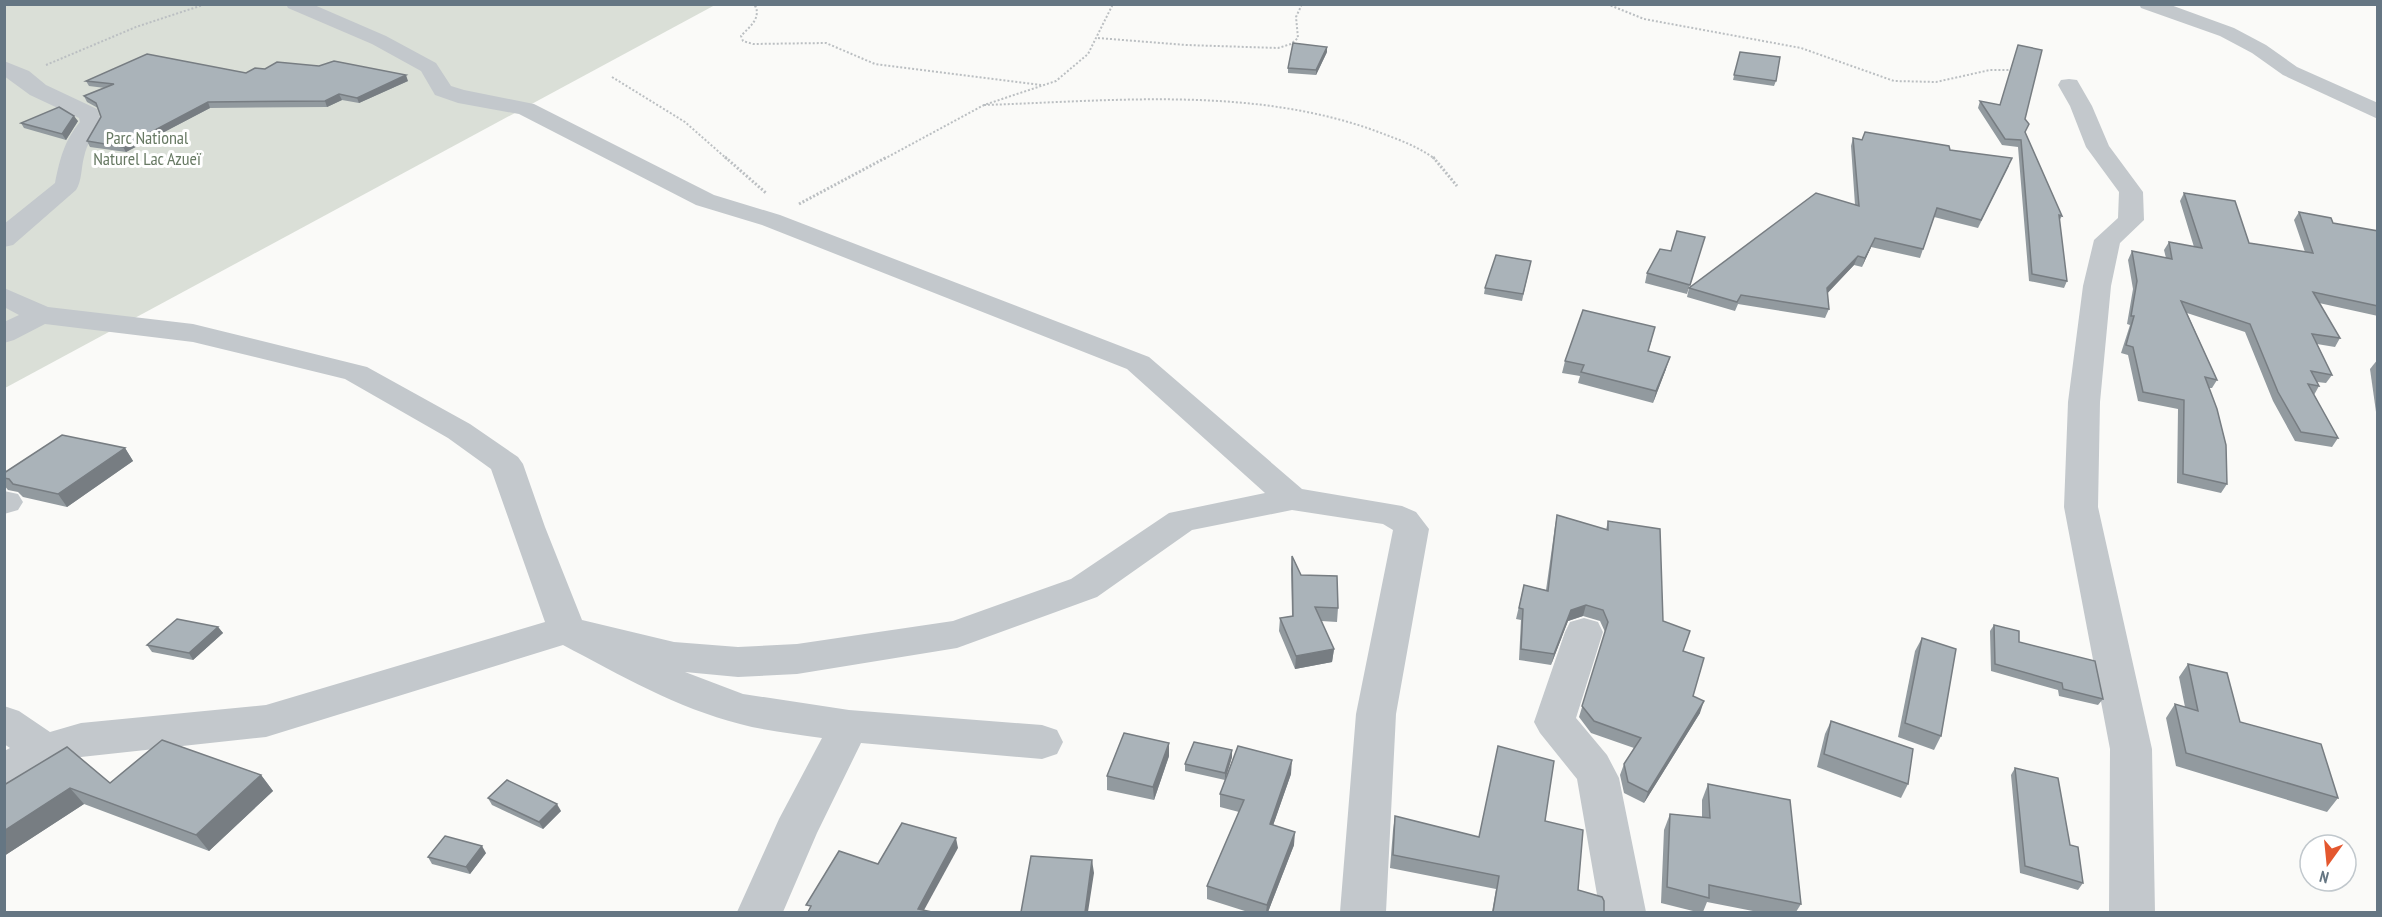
<svg xmlns="http://www.w3.org/2000/svg" width="2382" height="917" viewBox="0 0 2382 917" font-family="'PT Sans Narrow',sans-serif">
  <style>
    .green { fill: #dadfd7 }
    .lines { fill: none; stroke-linecap: round; stroke-linejoin: round }
    .path-far1 { stroke: #bbbfc2; stroke-width: 2; stroke-dasharray: 2 2; stroke-linecap: butt }
    .path { stroke: #bbbfc2; stroke-width: 3; stroke-dasharray: 2 2; stroke-linecap: butt }
    .minor { fill: #c3c8cc; fill-rule: evenodd }
    .wall { fill: #929a9f }
    .shaded-wall { fill: #777d82 }
    .building { fill: #aab3b9; stroke: #777d82; stroke-width: 1.5 }
    .labels { text-anchor: middle; dominant-baseline: central; stroke-width: 6; stroke-linejoin: round; paint-order: stroke }
    .far-park-label { font-size: 18px; fill: #687a64; stroke: #fff }
  </style>
  <rect width="100%" height="100%" fill="#fafaf8"/>
  <path class="green" d="M5,5H715L5,388Z"/>
  <g class="lines">
    <g class="path-far1">
      <path d="M751,4L756,7C760,20 749,27 741,36L743,41L753,44L826,43L875,64L1041,85"/>
      <path d="M1607,4L1644,19L1801,48L1894,81L1936,82L1990,70H2013"/>
      <path d="M1098,38L1186,45L1278,48L1291,44L1298,38L1296,17L1302,4"/>
      <path d="M46,65L136,27L206,4"/>
      <path d="M612,77L685,122L727,159"/>
      <path d="M984,105C1112,101 1249,86 1373,130C1394,138 1416,145 1435,159"/>
      <path d="M884,159L984,105L1056,81L1088,54L1113,4"/>
    </g>
    <g class="path">
      <path d="M725,157L766,193"/>
      <path d="M1433,157L1457,186"/>
      <path d="M799,204L887,157"/>
    </g>
    <g class="minor">
      <path d="M286,4H312L386,36L436,63L451,86L464,90L534,104L714,195L780,215L1149,357L1302,489L1402,506L1416,512L1429,529L1396,714L1386,912H1340L1356,714L1393,530L1383,524L1292,510L1192,530L1097,597L957,648L797,674L738,677L685,672L743,694L849,710L1042,725L1057,730L1063,742L1057,754L1042,759L861,743L817,833L783,912H737L779,819L822,738C795,734 766,731 740,724C677,708 620,675 563,645L266,737L81,757L56,763L19,784L4,789V751L10,748L4,744V706L19,711L50,732L81,723L266,705L545,622L491,469L448,438L345,379L193,342L45,324L14,340L4,343V322L19,315L4,307V288L48,307L193,324L367,367L470,424L518,457L523,464L545,527L582,620L674,642L738,647L797,644L953,621L1071,579L1169,513L1265,493L1127,369L762,225L696,205L519,114L458,103L435,95L421,71L372,44L288,8Z"/>
      <path d="M2139,4H2168L2234,28L2266,45L2297,67L2378,103V119L2283,75L2252,53L2220,36L2141,8Z"/>
      <path d="M4,61L29,71L46,85L97,109L102,123C94,134 87,143 84,157C81,168 82,181 76,190L13,245L4,247V224L55,183C60,159 64,141 80,122L79,118L30,95L4,76Z"/>
      <path d="M2069,79L2077,80L2092,106L2109,146L2143,192L2144,220L2120,243L2111,286L2100,402L2098,507L2152,749L2155,912H2109L2110,749L2064,507L2068,402L2083,286L2094,240L2118,218L2119,192L2086,147L2070,106L2058,85L2061,80Z"/>
      <path d="M4,491L18,494L23,502L18,510L4,514Z"/>
      <path d="M1584,618L1598,622L1603,632L1576,718L1607,755L1619,778L1646,912H1600L1577,779L1540,733L1534,722L1565,632L1570,622Z"/>
    </g>
  </g>
  <g class="wall">
    <path d="M2018,45L2025,119V132L2062,216L2059,221L2067,281L2064,288L2029,281L2018,147L2002,145L1978,108L1980,101L2000,105Z"/>
    <path d="M1327,52L1316,75L1288,73V68Z"/>
    <path d="M1740,52L1776,81L1774,86L1733,80Z"/>
    <path d="M246,73L408,81L359,103L342,100L327,107L210,108L126,152L90,147L87,141L101,117L98,108L87,102L84,96L105,88L89,86L86,81Z"/>
    <path d="M78,121L66,140L24,128L21,123Z"/>
    <path d="M1853,138L1950,150L2009,166L1978,228L1934,217L1920,258L1871,247L1862,267L1854,265L1827,293L1829,309L1825,318L1738,304L1735,311L1687,297L1689,288L1855,205L1851,146Z"/>
    <path d="M2184,193L2249,243L2305,252L2294,220L2299,212L2333,223L2378,231V316L2319,303L2340,338L2335,347L2317,344L2332,375L2326,383L2317,382L2319,386L2314,395L2338,438L2332,447L2295,441L2273,401L2245,332L2187,313L2217,380L2212,388H2209L2227,484L2221,493L2177,483L2178,409L2138,401L2128,355L2121,353L2130,325L2127,324L2133,289L2128,260L2132,251L2166,258L2164,250L2169,242L2194,247L2180,201Z"/>
    <path d="M1705,237L1687,294L1645,283L1647,273L1671,251Z"/>
    <path d="M1531,261L1522,301L1484,294L1485,288Z"/>
    <path d="M1652,339L1648,352L1666,369L1653,403L1578,383L1580,376L1562,373L1565,361Z"/>
    <path d="M2378,359V426L2370,369Z"/>
    <path d="M125,448L133,461L67,507L23,497L18,492L8,490L4,485V473Z"/>
    <path d="M1557,515L1606,530L1608,521L1663,621L1683,651L1693,696L1700,713L1644,803L1624,793L1620,775L1624,764L1634,748L1591,733L1579,717L1605,632L1600,621L1583,616L1568,621L1551,665L1519,660L1521,620L1516,619L1524,585L1546,590L1555,526Z"/>
    <path d="M1292,556L1301,575L1338,608L1337,622L1321,621L1334,649L1332,662L1295,669L1279,631L1280,618L1292,616L1291,569Z"/>
    <path d="M1994,625L2103,699L2098,705L2059,696L2058,690L1991,671L1990,631Z"/>
    <path d="M218,627L223,633L193,660L152,652L147,645Z"/>
    <path d="M1922,638L1941,736L1934,750L1898,737L1915,651Z"/>
    <path d="M2188,664L2240,722L2338,798L2327,812L2176,766L2166,718L2175,704L2185,707L2179,677Z"/>
    <path d="M1831,721L1908,784L1901,798L1817,767L1825,734Z"/>
    <path d="M1169,756L1154,800L1107,790V776Z"/>
    <path d="M1232,757L1225,780L1185,771V764Z"/>
    <path d="M2015,768L2070,845L2083,883L2078,890L2020,873L2011,775Z"/>
    <path d="M1291,774L1273,825L1294,845L1268,912H1248L1207,899V886L1239,812L1220,807V794Z"/>
    <path d="M261,775L273,791L209,851L84,804L4,856V785L110,783Z"/>
    <path d="M1708,784L1801,904L1796,912H1758L1707,902L1703,912H1697L1661,903L1664,830L1670,814L1702,817V800Z"/>
    <path d="M488,798L561,811L543,829L492,805Z"/>
    <path d="M1395,816L1479,837L1545,821L1578,890L1604,912H1492L1496,889L1390,868L1393,830Z"/>
    <path d="M486,853L470,874L432,864L428,857Z"/>
  </g>
  <g class="shaded-wall">
    <path d="M1327,47V52L1316,75V70Z"/>
    <path d="M406,75L408,81L359,103L357,98Z"/>
    <path d="M339,94L342,100L327,107L325,101Z"/>
    <path d="M208,102L210,108L126,152L123,147Z"/>
    <path d="M74,116L78,121L66,140L62,134Z"/>
    <path d="M1875,238L1871,247L1862,267L1865,258Z"/>
    <path d="M1858,256L1854,265L1824,297L1827,288Z"/>
    <path d="M1670,357L1666,369L1653,403L1656,391Z"/>
    <path d="M125,448L133,461L67,507L58,494Z"/>
    <path d="M1586,605L1583,616L1568,621L1551,665L1554,654L1571,610Z"/>
    <path d="M218,627L223,633L193,660L189,653Z"/>
    <path d="M1334,649L1332,662L1295,669L1296,656Z"/>
    <path d="M1704,701L1700,713L1644,803L1648,792Z"/>
    <path d="M1169,743V756L1154,800L1153,787Z"/>
    <path d="M1232,750V757L1225,780V773Z"/>
    <path d="M1292,760L1291,774L1269,837L1270,824Z"/>
    <path d="M261,775L273,791L209,851L196,835Z"/>
    <path d="M70,788L84,804L4,856V831Z"/>
    <path d="M557,804L561,811L543,829L539,822Z"/>
    <path d="M1295,832L1294,845L1268,912H1266L1267,905Z"/>
    <path d="M956,838L958,848L923,912L918,909Z"/>
    <path d="M482,846L486,853L470,874L466,867Z"/>
    <path d="M1092,860L1094,873L1088,912H1085Z"/>
  </g>
  <g class="building">
    <path d="M1293,43L1327,47L1316,70L1288,68Z"/>
    <path d="M2018,45L2042,50L2025,119L2029,124L2025,132L2062,216L2059,215L2067,281L2032,274L2021,140L2005,139L1980,101L2000,105Z"/>
    <path d="M1740,52L1780,57L1776,81L1734,75Z"/>
    <path d="M147,54L246,73L255,68L265,69L277,62L319,66L334,61L406,75L357,98L339,94L325,101L208,102L123,147L87,141L101,117L96,103L84,96L114,84L86,81Z"/>
    <path d="M59,107L74,116L62,134L21,123Z"/>
    <path d="M1865,132L1949,146L1950,150L2012,158L1981,220L1937,208L1923,249L1875,238L1865,258L1858,256L1827,288L1829,309L1741,295L1737,302L1689,288L1816,193L1859,206L1853,138L1862,140Z"/>
    <path d="M2184,193L2235,201L2249,243L2313,253L2299,212L2331,218L2333,223L2378,231V306L2313,292L2340,338L2312,334L2332,375L2311,371L2319,386L2308,384L2338,438L2301,432L2278,392L2250,324L2181,301L2217,380L2205,377L2217,409L2226,445L2227,484L2183,474L2184,400L2143,392L2133,347L2126,345L2134,316H2131L2137,281L2132,251L2172,259L2169,242L2202,248Z"/>
    <path d="M1677,231L1705,237L1690,285L1647,273L1660,249L1671,251Z"/>
    <path d="M1496,255L1531,261L1523,294L1485,288Z"/>
    <path d="M1583,310L1655,327L1648,351L1670,357L1656,391L1581,372L1584,365L1565,361Z"/>
    <path d="M62,435L125,448L58,494L13,484L9,479L4,478V473Z"/>
    <path d="M1557,515L1608,530V521L1660,529L1663,621L1690,631L1683,651L1704,658L1693,696L1704,701L1648,792L1628,782L1624,764L1641,738L1594,721L1582,706L1608,622L1603,610L1586,605L1571,610L1554,654L1521,649L1523,609L1519,608L1524,585L1548,591Z"/>
    <path d="M1292,556L1301,575L1337,576L1338,608L1315,607L1334,649L1296,656L1280,618L1293,616Z"/>
    <path d="M177,619L218,627L189,653L147,645Z"/>
    <path d="M1994,625L2019,631V642L2095,661L2103,699L2063,689L2062,683L1995,664Z"/>
    <path d="M1922,638L1956,649L1941,736L1905,723Z"/>
    <path d="M2188,664L2227,673L2240,722L2321,744L2338,798L2186,753L2175,704L2198,711Z"/>
    <path d="M1831,721L1913,749L1908,784L1824,754Z"/>
    <path d="M1124,733L1169,743L1153,787L1107,776Z"/>
    <path d="M162,740L261,775L196,835L70,788L4,831V785L67,747L110,783Z"/>
    <path d="M1194,742L1232,750L1225,773L1185,764Z"/>
    <path d="M1238,746L1292,760L1270,824L1295,832L1267,905L1207,886L1244,800L1220,794Z"/>
    <path d="M1498,746L1554,761L1545,821L1583,830L1578,890L1602,897L1604,901V912H1493L1499,876L1393,855L1395,816L1479,837Z"/>
    <path d="M2015,768L2058,778L2070,845L2078,847L2083,883L2025,866Z"/>
    <path d="M507,780L557,804L539,822L488,798Z"/>
    <path d="M1708,784L1790,800L1801,904L1709,885V898L1667,887L1670,814L1710,818Z"/>
    <path d="M902,823L956,838L918,909L932,912H808L811,906L806,905L839,851L878,864Z"/>
    <path d="M445,836L482,846L466,867L428,857Z"/>
    <path d="M1031,856L1092,860L1085,912H1021Z"/>
  </g>
  <g class="labels">
    <g class="far-park-label">
      <text x="147" y="137">Parc National<tspan x="147" dy="21">Naturel Lac Azueï</tspan></text>
    </g>
  </g>
  <rect width="2382" height="917" fill="none" stroke="#657683" stroke-width="12"/>
  <g transform="translate(2328 863) rotate(195)"><circle r="28" fill="#ffffff" stroke="#c1c8cd" stroke-width="1.5"/>
  <path d="M0-4.5L10 22L0 15L-10 22Z" fill="#e4572e"/>
  <text y="-9" font-size="16" font-weight="bold" text-anchor="middle" fill="#657683">N</text>
  </g>
</svg>
